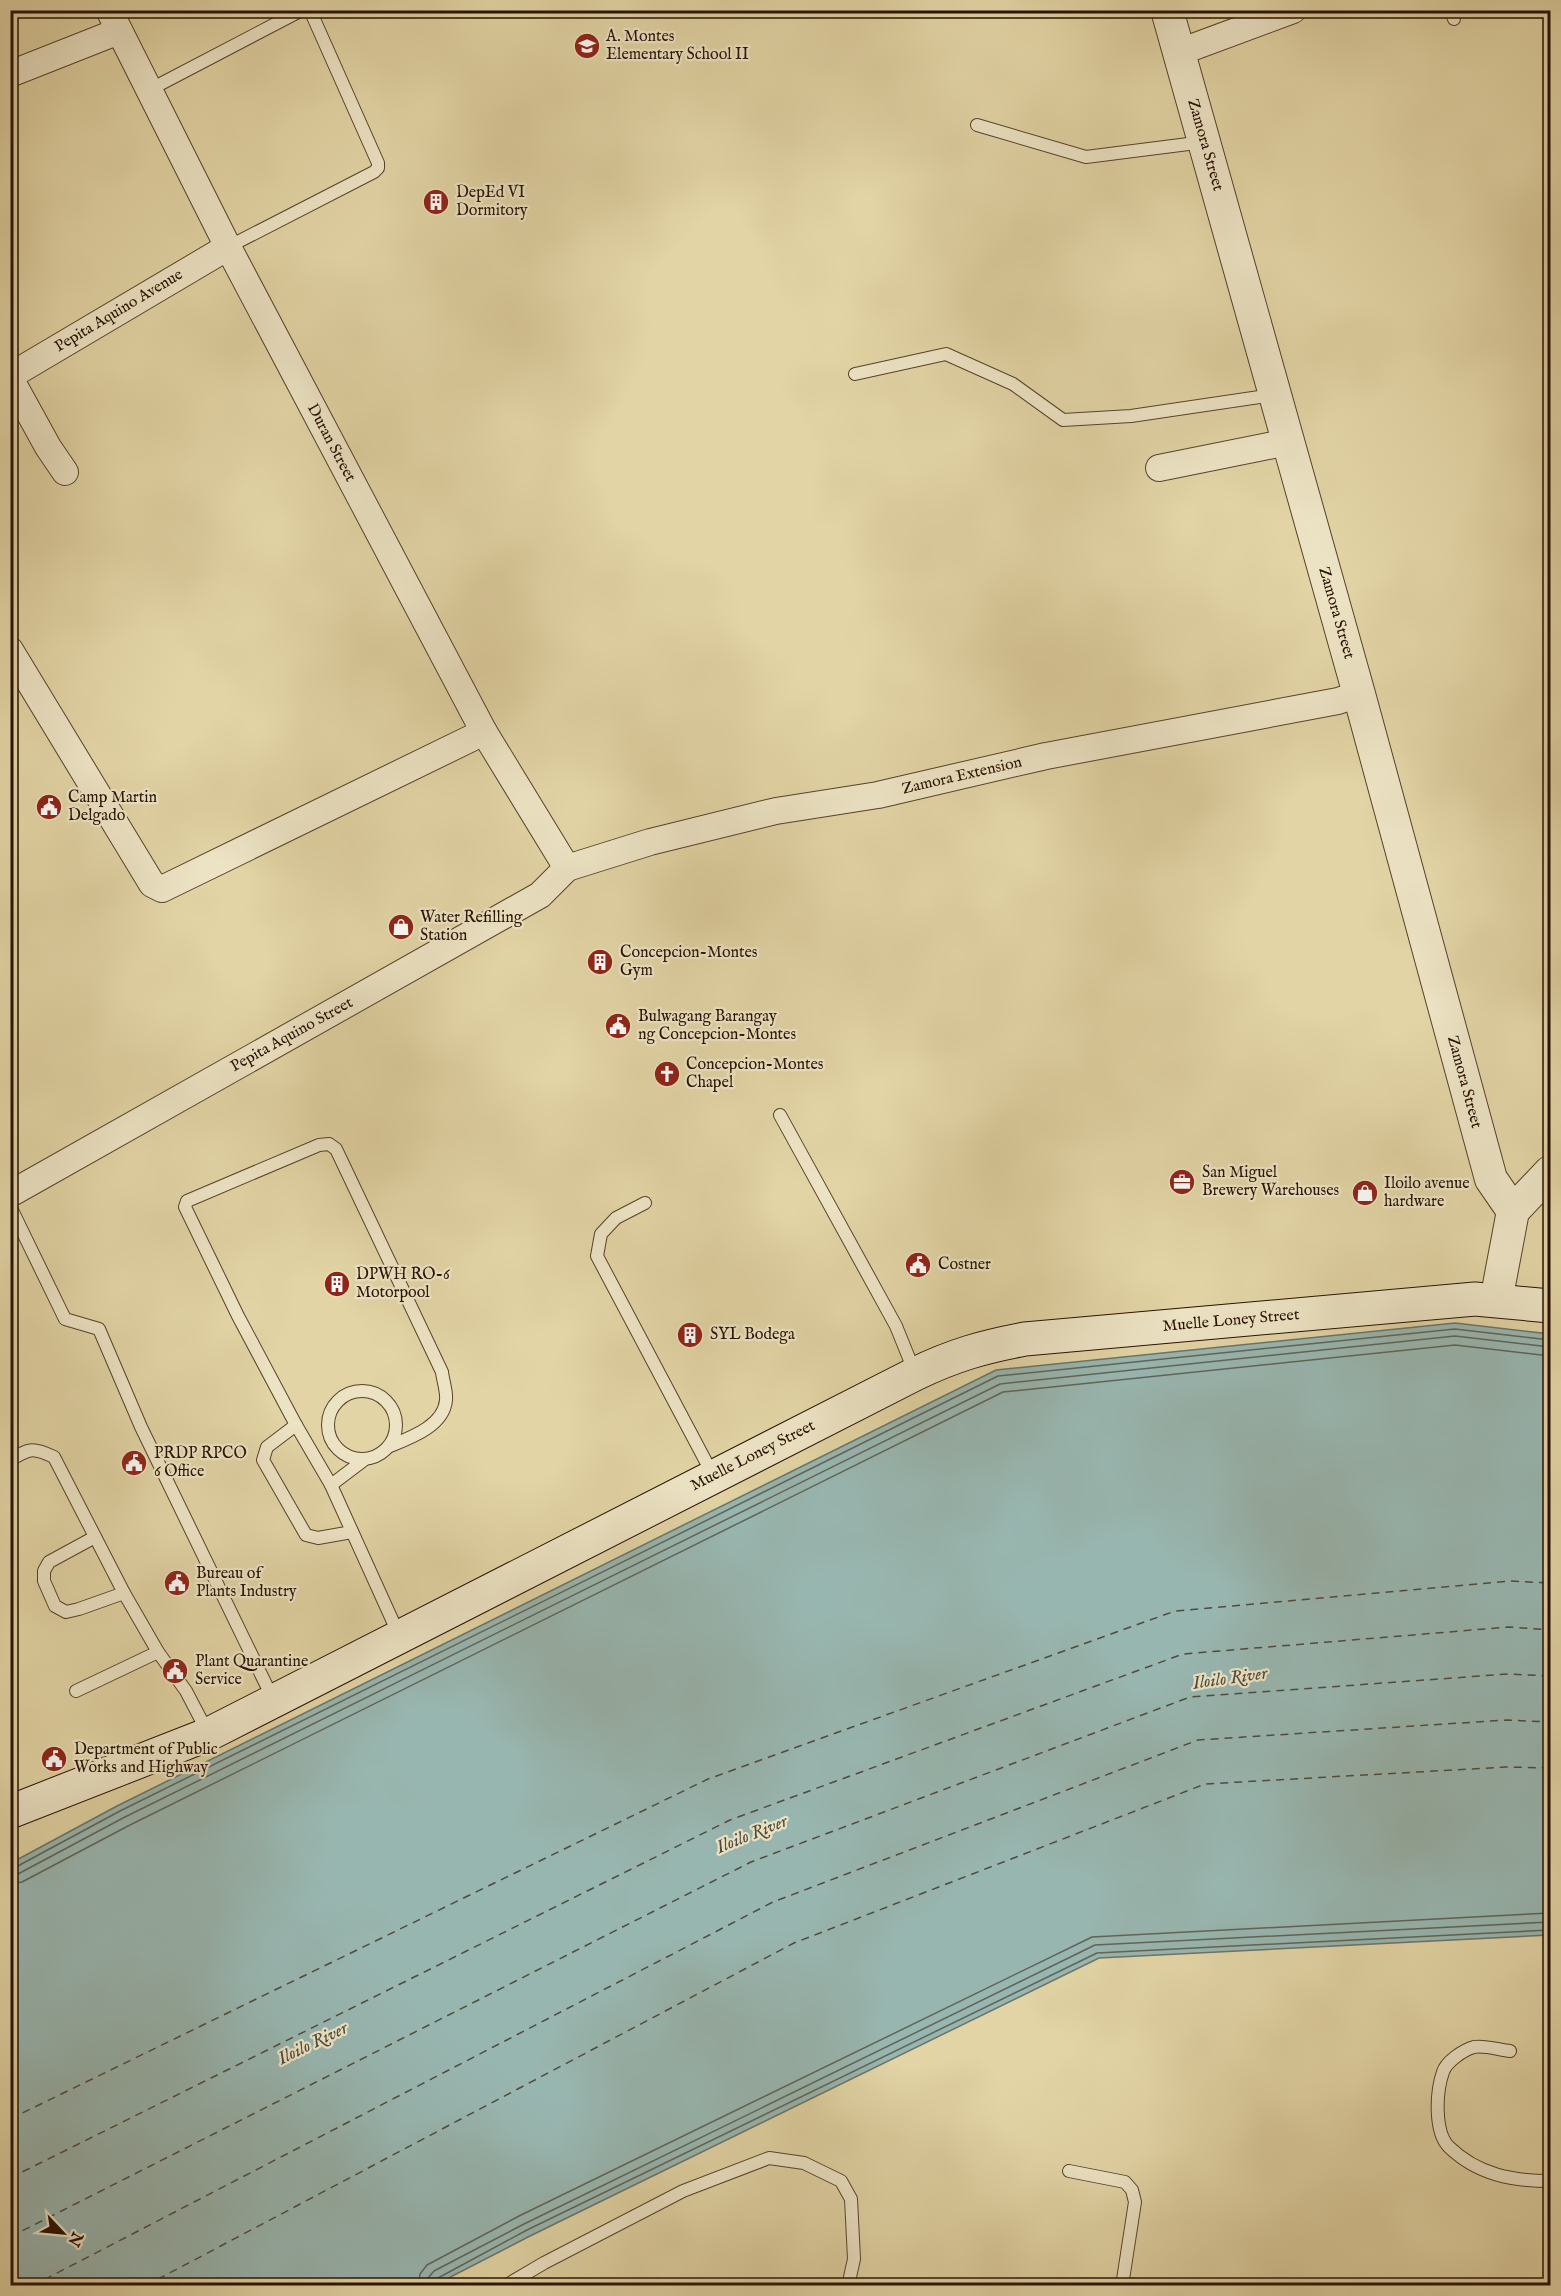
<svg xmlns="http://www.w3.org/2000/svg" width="1561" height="2296" viewBox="0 0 1561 2296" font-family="'IM FELL English',serif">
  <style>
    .water { fill: #98b6b0; stroke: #6b746a; stroke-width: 1.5 }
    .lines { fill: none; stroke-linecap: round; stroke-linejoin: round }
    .shore { stroke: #606458; stroke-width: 1.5 }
    .ferry { stroke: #4f4b3e; stroke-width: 1.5; stroke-dasharray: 8 6; stroke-linecap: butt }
    .service-casing { stroke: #564229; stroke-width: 14 }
    .minor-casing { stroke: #564229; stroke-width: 28 }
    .tertiary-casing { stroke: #564229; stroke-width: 34 }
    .secondary-casing { stroke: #271100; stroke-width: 35 }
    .service { stroke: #ece3c4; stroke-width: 12 }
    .minor { stroke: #ece3c4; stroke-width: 26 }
    .tertiary { stroke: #ece3c4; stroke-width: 32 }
    .secondary { stroke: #ece3c4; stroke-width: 33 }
    .labels { text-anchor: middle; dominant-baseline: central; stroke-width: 4.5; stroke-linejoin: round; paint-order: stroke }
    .poi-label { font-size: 16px; fill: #271100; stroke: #ece3c4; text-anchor: start }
    .street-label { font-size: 16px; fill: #271100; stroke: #ece3c4 }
    .water-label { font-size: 18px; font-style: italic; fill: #4f4b3e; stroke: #ece3c4 }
  </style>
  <rect width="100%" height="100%" fill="#e2d4a5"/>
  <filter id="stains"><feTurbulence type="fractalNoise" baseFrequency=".00333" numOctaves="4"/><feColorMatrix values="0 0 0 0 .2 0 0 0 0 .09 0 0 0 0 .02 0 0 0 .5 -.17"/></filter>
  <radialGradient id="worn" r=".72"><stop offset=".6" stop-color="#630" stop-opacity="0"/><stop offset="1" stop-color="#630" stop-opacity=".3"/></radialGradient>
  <path class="water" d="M1455,1323L1550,1334V1935L1099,1958L530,2236L435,2285H11V1863L117,1806L996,1370Z"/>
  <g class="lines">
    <g class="shore">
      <path d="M10,1868L16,1867L120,1811L998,1376L1455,1329L1550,1340"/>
      <path d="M10,1875L18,1874L123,1818L1000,1384L1455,1336L1550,1347"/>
      <path d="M10,1884L22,1882L128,1826L1003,1392L1455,1345L1550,1356"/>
      <path d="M418,2286L420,2274L427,2265L519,2216L1092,1937L1550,1913"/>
      <path d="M427,2286L428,2278L434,2271L524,2224L1095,1945L1550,1922"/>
      <path d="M434,2286L438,2278L527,2230L1097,1953L1550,1930"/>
    </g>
    <g class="ferry">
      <path d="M10,2119L708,1779L1175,1611L1510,1581L1550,1583"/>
      <path d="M10,2178L730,1820L1183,1654L1509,1627L1550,1630"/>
      <path d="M10,2237L751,1862L1190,1697L1508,1674L1550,1676"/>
      <path d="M32,2286L773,1902L1198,1740L1507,1720L1550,1722"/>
      <path d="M145,2286L794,1943L1205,1784L1506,1767L1550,1768"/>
    </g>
    <g class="service-casing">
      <g id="service">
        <path d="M1451,10L1454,19"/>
        <path d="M149,90L302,10"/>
        <path d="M977,125L1086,157L1204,142"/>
        <path d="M228,247L374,172L378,168V163L310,10"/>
        <path d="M855,374L946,354L1013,384L1063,420L1131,416L1273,395"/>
        <path d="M780,1115L896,1326L915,1373"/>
        <path d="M645,1203L616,1218L601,1234L597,1256L713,1475"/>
        <path d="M10,1206L65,1319L99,1329L141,1427L273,1699"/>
        <circle cx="362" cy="1425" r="34"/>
        <path d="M296,1425L267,1447L263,1460L306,1535L318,1538L352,1532"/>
        <path d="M390,1446C410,1438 444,1426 446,1400C447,1392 443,1381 442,1372L336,1149L329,1144L319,1145L187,1201L185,1207L238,1316L296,1425L331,1485L399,1635"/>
        <path d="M10,1460C30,1448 33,1447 54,1457L124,1593L158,1652L186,1691L208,1733"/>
        <path d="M331,1485L364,1460"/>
        <path d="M95,1537L49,1562L44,1571V1581L55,1606L66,1612L79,1609L124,1593"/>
        <path d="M76,1691L158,1652"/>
        <path d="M1510,2051C1500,2050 1484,2045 1474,2047C1463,2050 1446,2062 1443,2072C1436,2092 1434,2132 1449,2147C1478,2175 1513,2181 1550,2181"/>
        <path d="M1069,2171L1125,2182L1132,2190L1135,2202L1122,2286"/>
        <path d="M505,2286L544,2263L683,2191L769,2158L804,2163L841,2181L851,2199L854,2259L848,2286"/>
      </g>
    </g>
    <g class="minor-casing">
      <g id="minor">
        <path d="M109,10L228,247L484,732L567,868"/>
        <path d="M1177,53L1293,10"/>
        <path d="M10,74L119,31"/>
        <path d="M10,376L228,247"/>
        <path d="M10,378L48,447L65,472"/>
        <path d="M1159,468L1288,442"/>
        <path d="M10,650L152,884L162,889L484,732"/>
        <path d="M567,868L650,842L776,811L878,795L1046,756L1338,701L1359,694"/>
        <path d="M10,1194L540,895L567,868"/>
      </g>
    </g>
    <g class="tertiary-casing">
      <g id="tertiary">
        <path d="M1167,10L1359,694L1491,1179L1513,1211"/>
        <path d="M1496,1301L1513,1211L1550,1172"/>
      </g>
    </g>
    <g class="secondary-casing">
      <path id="secondary" d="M10,1812L209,1734L915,1374C954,1355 983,1347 1025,1339L1475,1299L1550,1306"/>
    </g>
    <use href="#service" class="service"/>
    <use href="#minor" class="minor"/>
    <use href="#tertiary" class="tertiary"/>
    <use href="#secondary" class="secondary"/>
  </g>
  <defs>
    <g id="school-disc" transform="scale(1.35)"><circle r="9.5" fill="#8f2418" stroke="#ece3c4"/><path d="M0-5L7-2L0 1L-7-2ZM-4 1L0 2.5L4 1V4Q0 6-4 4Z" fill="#fff"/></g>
    <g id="building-disc" transform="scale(1.35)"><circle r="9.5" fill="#8f2418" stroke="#ece3c4"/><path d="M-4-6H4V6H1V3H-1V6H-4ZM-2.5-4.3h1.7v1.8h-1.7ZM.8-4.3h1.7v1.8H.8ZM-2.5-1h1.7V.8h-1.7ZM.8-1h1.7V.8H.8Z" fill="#fff"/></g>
    <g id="civic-disc" transform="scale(1.35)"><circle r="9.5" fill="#8f2418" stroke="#ece3c4"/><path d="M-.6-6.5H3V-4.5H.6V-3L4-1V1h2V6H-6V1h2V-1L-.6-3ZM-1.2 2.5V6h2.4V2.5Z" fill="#fff"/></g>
    <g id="shop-disc" transform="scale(1.35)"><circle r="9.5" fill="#8f2418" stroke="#ece3c4"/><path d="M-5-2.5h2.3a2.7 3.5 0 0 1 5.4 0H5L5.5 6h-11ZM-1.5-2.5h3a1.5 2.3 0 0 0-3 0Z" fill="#fff"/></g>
    <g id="church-disc" transform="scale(1.35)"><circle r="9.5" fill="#8f2418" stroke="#ece3c4"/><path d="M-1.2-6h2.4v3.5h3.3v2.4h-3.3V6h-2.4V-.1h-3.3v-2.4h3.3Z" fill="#fff"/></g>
    <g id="office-disc" transform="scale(1.35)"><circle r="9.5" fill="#8f2418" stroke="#ece3c4"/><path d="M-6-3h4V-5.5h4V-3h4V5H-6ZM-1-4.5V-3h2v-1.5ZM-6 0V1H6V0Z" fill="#fff"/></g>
  </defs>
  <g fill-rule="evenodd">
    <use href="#school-disc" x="587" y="46"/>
    <use href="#building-disc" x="436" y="202"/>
    <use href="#civic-disc" x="49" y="807"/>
    <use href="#shop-disc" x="401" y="927"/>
    <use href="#building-disc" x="600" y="962"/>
    <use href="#civic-disc" x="618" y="1026"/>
    <use href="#church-disc" x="667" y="1074"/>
    <use href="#office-disc" x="1182" y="1182"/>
    <use href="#shop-disc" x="1365" y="1193"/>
    <use href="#civic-disc" x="918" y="1265"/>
    <use href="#building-disc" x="337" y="1284"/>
    <use href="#building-disc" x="690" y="1335"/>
    <use href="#civic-disc" x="134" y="1463"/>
    <use href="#civic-disc" x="177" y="1583"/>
    <use href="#civic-disc" x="175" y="1671"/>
    <use href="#civic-disc" x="54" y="1759"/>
  </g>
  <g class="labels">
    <g class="poi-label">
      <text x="606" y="37">A. Montes<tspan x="606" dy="18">Elementary School II</tspan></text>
      <text x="456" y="193">DepEd VI<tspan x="456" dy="18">Dormitory</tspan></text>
      <text x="68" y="798">Camp Martin<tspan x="68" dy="18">Delgado</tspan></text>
      <text x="420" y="918">Water Refilling<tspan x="420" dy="18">Station</tspan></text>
      <text x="620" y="953">Concepcion-Montes<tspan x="620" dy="18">Gym</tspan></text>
      <text x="638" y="1017">Bulwagang Barangay<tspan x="638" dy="18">ng Concepcion-Montes</tspan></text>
      <text x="686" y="1065">Concepcion-Montes<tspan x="686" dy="18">Chapel</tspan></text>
      <text x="1202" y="1173">San Miguel<tspan x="1202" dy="18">Brewery Warehouses</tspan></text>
      <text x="1384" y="1184">Iloilo avenue<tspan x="1384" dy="18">hardware</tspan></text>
      <text x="938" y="1265">Costner</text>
      <text x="356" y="1275">DPWH RO-6<tspan x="356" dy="18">Motorpool</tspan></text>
      <text x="710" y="1335">SYL Bodega</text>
      <text x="154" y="1454">PRDP RPCO<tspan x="154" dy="18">6 Office</tspan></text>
      <text x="196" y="1574">Bureau of<tspan x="196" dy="18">Plants Industry</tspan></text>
      <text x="195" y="1662">Plant Quarantine<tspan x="195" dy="18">Service</tspan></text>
      <text x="74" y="1750">Department of Public<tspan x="74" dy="18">Works and Highway</tspan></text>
    </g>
    <g class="street-label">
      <text transform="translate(1205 145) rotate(74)">Zamora Street</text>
      <text transform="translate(119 311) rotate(-31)">Pepita Aquino Avenue</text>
      <text transform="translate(331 443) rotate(62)">Duran Street</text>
      <text transform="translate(1336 613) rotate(74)">Zamora Street</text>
      <text transform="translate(962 776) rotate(-13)">Zamora Extension</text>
      <text transform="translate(292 1035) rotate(-29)">Pepita Aquino Street</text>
      <text transform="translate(1464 1082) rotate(75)">Zamora Street</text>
      <text transform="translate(1231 1321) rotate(-5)">Muelle Loney Street</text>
      <text transform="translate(753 1456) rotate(-27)">Muelle Loney Street</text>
    </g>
    <g class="water-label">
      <text transform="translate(1230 1679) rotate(-8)">Iloilo River</text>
      <text transform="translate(752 1835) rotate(-22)">Iloilo River</text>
      <text transform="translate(313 2044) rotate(-26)">Iloilo River</text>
    </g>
  </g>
  <rect width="1561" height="2296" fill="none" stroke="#e2d4a5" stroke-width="36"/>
  <rect x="12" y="12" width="1537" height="2272" fill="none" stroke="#271100" stroke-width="3"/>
  <rect x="18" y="18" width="1525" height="2260" fill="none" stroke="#271100" stroke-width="1.5"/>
  <g transform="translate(63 2233) rotate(116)" stroke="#ece3c4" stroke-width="4.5" paint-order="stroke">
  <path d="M0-4.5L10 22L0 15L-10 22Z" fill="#271100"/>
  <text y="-9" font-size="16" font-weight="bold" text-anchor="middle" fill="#271100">N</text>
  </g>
  <rect width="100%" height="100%" filter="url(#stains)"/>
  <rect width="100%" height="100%" fill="url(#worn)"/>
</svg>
